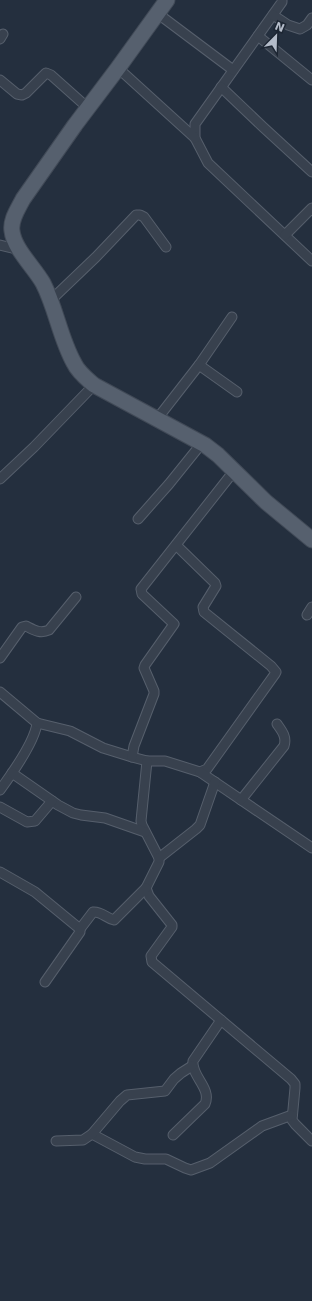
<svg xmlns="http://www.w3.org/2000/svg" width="312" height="1301" viewBox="0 0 312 1301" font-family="'DejaVu Sans',sans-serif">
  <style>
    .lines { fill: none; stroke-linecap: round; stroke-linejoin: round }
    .street-casing { stroke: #565f6c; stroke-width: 11 }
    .primary-casing { stroke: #414a57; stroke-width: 17 }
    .street { stroke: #38414e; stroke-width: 9 }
    .primary { stroke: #56606e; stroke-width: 15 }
  </style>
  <rect width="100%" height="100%" fill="#242f3e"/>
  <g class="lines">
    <g class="street-casing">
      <g id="street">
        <path d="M282,0V2L195,124V138L208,163L312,261"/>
        <path d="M157,13L233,70"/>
        <path d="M273,15L288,25L300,29L307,25L312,18"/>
        <path d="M258,36L312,80"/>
        <path d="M0,39L3,34"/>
        <path d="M118,68L195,138"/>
        <path d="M0,80L17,94L22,95L26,93L46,73L51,75L88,108"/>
        <path d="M221,87L263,127L312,172"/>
        <path d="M285,235L312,208"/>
        <path d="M0,245L20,250"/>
        <path d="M50,301L96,257L136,215H140L144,217L166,247"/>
        <path d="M199,365L237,392"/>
        <path d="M157,419L199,365L232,317"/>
        <path d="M0,479L34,447L94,385"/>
        <path d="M138,519L169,484L202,443"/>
        <path d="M307,615L312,607"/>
        <path d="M0,658L22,627L26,626C34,630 40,634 49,630L76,597"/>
        <path d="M0,692L37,723C35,741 11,775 0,790"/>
        <path d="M37,723L70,731L103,748L132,757L147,761H165L200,772L207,769L275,674L276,672L271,666L204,612L203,607L216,586L215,583L176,545"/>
        <path d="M132,757L134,746L154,694V691L144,668L145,665L174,624L142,594L141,589L234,471"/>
        <path d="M147,761L141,821L142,825L159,858V862L146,888L149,896L172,925V927L151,956L152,962L291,1079L295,1084V1088L292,1120L295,1124L312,1141"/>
        <path d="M200,772L312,848"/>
        <path d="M12,773L58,805L73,813L81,815L105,818L145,832"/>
        <path d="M241,800L284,746C287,737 282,731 277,724"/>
        <path d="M0,807L27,822L35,821L52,801"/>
        <path d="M159,858L196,829L200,825L215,782"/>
        <path d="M0,872L35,892L80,929V932L45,982"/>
        <path d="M80,929L93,912C101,911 106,918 114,920L146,888"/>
        <path d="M92,1134L135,1157L145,1159H166L185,1168L191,1170L210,1163L262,1126L292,1115"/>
        <path d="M173,1135L205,1104C212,1088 191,1076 193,1061L221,1020"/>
        <path d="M56,1141L83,1140L92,1134L120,1101L127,1095L165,1091L174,1079L181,1073L192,1066"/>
      </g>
    </g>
    <g class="primary-casing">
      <path id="primary" d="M167,0L118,68L75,125L23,199C18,209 10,220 12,231C14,249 34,267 43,283C56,308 60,338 74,363C78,372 87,379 94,385L205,445L218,455L266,502L312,540"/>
    </g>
    <use href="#street" class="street"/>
    <use href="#primary" class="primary"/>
  </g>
  <g transform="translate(276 36) rotate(23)" stroke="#1d2633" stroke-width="3" paint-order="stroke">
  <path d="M0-3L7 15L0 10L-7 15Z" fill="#b4bcc9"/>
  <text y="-6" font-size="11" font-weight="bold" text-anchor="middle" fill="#b4bcc9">N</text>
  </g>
</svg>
